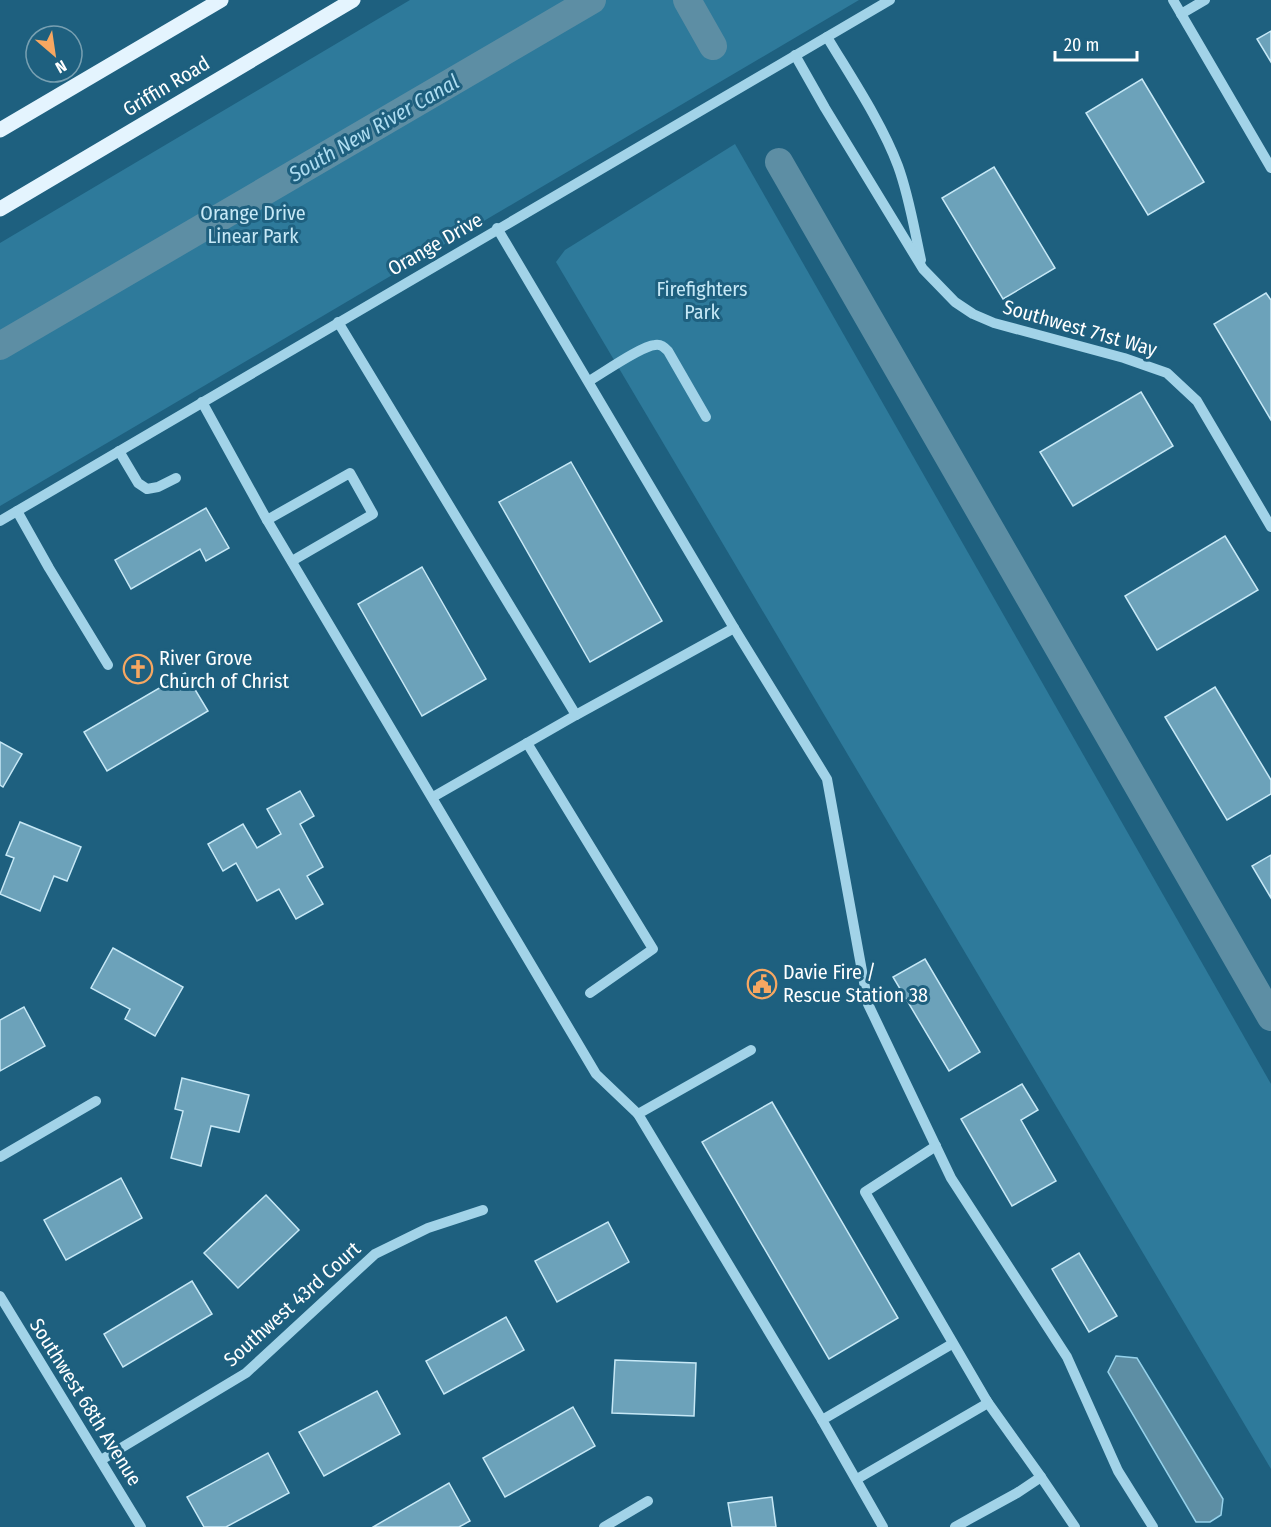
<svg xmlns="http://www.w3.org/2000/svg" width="1271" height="1527" viewBox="0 0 1271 1527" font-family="'Fira Sans Condensed',sans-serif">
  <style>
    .green { fill: #2e7a9b }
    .water { fill: #5d8ea4; stroke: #95d1ea; stroke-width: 1.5 }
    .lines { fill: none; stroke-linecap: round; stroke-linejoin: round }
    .canal { stroke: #5d8ea4; stroke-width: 28 }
    .building { fill: #6ca2ba; stroke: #c6e8f6; stroke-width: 1.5 }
    .minor { stroke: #a2d3e8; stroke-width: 10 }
    .major { stroke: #e4f4fe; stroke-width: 15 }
    .labels { text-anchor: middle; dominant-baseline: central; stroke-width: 6; stroke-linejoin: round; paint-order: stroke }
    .street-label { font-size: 20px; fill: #fff; stroke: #1e607f }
    .park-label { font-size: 20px; fill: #c6e8f6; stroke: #1e607f }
    .poi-label { font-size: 20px; fill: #fff; stroke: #1e607f; text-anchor: start }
    .water-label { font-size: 21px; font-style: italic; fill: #addcf0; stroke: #1e607f }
  </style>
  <rect width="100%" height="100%" fill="#1e607f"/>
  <g class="green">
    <path d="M410,0H859L0,506V243Z"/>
    <path d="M735,144L1271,1084V1469L556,262L565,250Z"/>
  </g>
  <path class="water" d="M1116,1356L1137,1358L1223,1499L1221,1515L1210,1522H1196L1108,1372Z"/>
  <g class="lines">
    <g class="canal">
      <path d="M687,0L713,46"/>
      <path d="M779,162L1271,1017"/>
      <path d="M0,346L592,0"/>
    </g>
  </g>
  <g class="building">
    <path d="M1271,31V62L1257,39Z"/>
    <path d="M1142,79L1204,182L1148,215L1086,113Z"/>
    <path d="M994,167L1055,268L1003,299L942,198Z"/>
    <path d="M1266,293L1271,300V420L1214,324Z"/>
    <path d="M1141,392L1173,446L1073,506L1040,452Z"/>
    <path d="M571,462L662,621L590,662L499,502Z"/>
    <path d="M206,508L229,548L206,561L200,549L131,589L115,560Z"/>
    <path d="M1225,536L1258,590L1157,650L1125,596Z"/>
    <path d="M422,567L486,679L422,716L358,604Z"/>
    <path d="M185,673L208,711L107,771L84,732Z"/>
    <path d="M1215,687L1271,780V794L1227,820L1165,717Z"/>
    <path d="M0,742L22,754L3,787L0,785Z"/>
    <path d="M300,791L314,816L300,824L323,867L307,876L323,904L296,919L279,889L257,901L236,863L223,871L208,844L243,824L257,848L281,834L267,809Z"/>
    <path d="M20,822L81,847L67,881L54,876L40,911L0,894L14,858L6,855Z"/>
    <path d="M1271,855V898L1252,866Z"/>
    <path d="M113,948L183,987L155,1036L125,1019L130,1009L91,988Z"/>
    <path d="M925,959L980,1052L949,1071L893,977Z"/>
    <path d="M24,1007L45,1046L0,1071V1020Z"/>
    <path d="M182,1078L249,1095L239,1132L211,1126L201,1166L171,1158L183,1111L175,1109Z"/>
    <path d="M1022,1084L1038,1110L1021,1120L1056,1181L1012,1206L961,1119Z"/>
    <path d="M772,1102L898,1318L829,1359L702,1142Z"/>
    <path d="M121,1178L142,1218L66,1260L44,1220Z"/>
    <path d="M266,1195L299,1230L238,1288L204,1253Z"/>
    <path d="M608,1222L629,1262L557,1302L535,1261Z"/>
    <path d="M1079,1253L1117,1316L1089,1332L1052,1269Z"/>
    <path d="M192,1281L212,1314L123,1367L104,1334Z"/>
    <path d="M506,1317L524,1350L444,1394L426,1361Z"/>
    <path d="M615,1360L696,1363L694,1416L612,1413Z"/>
    <path d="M377,1391L400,1434L324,1476L299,1432Z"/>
    <path d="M573,1407L595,1446L505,1497L483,1458Z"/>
    <path d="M268,1453L289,1493L226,1527H204L187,1497Z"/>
    <path d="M449,1483L470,1521L459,1527H373Z"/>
    <path d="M772,1497L776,1527H732L728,1503Z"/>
  </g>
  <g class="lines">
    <g class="minor">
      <path d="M1173,0L1271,168"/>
      <path d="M1181,14L1205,0"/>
      <path d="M827,37C851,77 882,123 898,166C909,196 914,228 921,260"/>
      <path d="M795,55L825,108L923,269L955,302L973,314L994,323L1124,358L1167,373L1197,401L1271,527"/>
      <path d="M338,322L576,715L734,628L497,228"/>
      <path d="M589,381C603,373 641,346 655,345C661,344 664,347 668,351L706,417"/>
      <path d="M202,402L267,520L596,1074L638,1114"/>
      <path d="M119,451L138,483L147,489L158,487L176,478"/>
      <path d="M17,511L49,568L108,665"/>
      <path d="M267,520L350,473L373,514L292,561"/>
      <path d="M0,521L890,0"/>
      <path d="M734,628L827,779L868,1004L951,1178L1067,1357L1118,1471L1153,1527"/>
      <path d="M527,743L653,949L590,993"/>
      <path d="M433,797L576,715"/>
      <path d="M751,1050L638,1114L822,1420"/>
      <path d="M0,1157L96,1101"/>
      <path d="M0,1296L141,1527"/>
      <path d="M986,1400L1041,1477"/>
      <path d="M101,1460L246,1373L375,1254L428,1228L483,1210"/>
      <path d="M857,1479L988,1403L865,1192L936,1146"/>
      <path d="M604,1527L648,1501"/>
      <path d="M883,1527L822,1420L952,1344"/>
      <path d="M955,1527L1017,1493L1041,1477L1075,1527"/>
    </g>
    <g class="major">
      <path d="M0,130L221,0"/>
      <path d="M0,209L353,0"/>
    </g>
  </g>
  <defs>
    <g id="church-ring" transform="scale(1.5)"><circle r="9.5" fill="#1e607f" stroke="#f7a761" stroke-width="1.5"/><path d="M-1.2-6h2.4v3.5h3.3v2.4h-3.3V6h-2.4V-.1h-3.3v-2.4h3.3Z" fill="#f7a761"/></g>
    <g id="civic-ring" transform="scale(1.5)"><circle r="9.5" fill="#1e607f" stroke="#f7a761" stroke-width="1.5"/><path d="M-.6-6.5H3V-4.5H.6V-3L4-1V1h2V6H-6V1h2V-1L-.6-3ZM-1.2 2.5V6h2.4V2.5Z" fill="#f7a761"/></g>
  </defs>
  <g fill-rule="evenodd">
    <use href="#church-ring" x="138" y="669"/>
    <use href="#civic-ring" x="762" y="984"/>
  </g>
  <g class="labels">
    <g class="street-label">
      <text transform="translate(166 86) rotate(-31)">Griffin Road</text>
      <text transform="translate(435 244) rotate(-30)">Orange Drive</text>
      <text transform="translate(1080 328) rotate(16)">Southwest 71st Way</text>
      <text transform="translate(292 1304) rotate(-42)">Southwest 43rd Court</text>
      <text transform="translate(86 1402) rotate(58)">Southwest 68th Avenue</text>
    </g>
    <g class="park-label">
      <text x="253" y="213">Orange Drive<tspan x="253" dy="23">Linear Park</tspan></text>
      <text x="702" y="289">Firefighters<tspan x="702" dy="23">Park</tspan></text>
    </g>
    <g class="poi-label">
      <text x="159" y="658">River Grove<tspan x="159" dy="23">Church of Christ</tspan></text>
      <text x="783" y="972">Davie Fire /<tspan x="783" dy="23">Rescue Station 38</tspan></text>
    </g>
    <g class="water-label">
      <text transform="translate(374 128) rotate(-30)">South New River Canal</text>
    </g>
  </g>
  <g transform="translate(54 54) rotate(151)"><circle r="28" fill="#1e607f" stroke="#78a0b2" stroke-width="1.5"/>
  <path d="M0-4.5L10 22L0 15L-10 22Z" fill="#f7a761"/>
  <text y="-9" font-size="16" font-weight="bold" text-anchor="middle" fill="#ffffff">N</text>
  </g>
  <path d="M1055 51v9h82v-9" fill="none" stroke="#ffffff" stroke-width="3"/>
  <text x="1064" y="51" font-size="18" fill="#ffffff" stroke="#1e607f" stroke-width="4.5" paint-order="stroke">20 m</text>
</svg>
